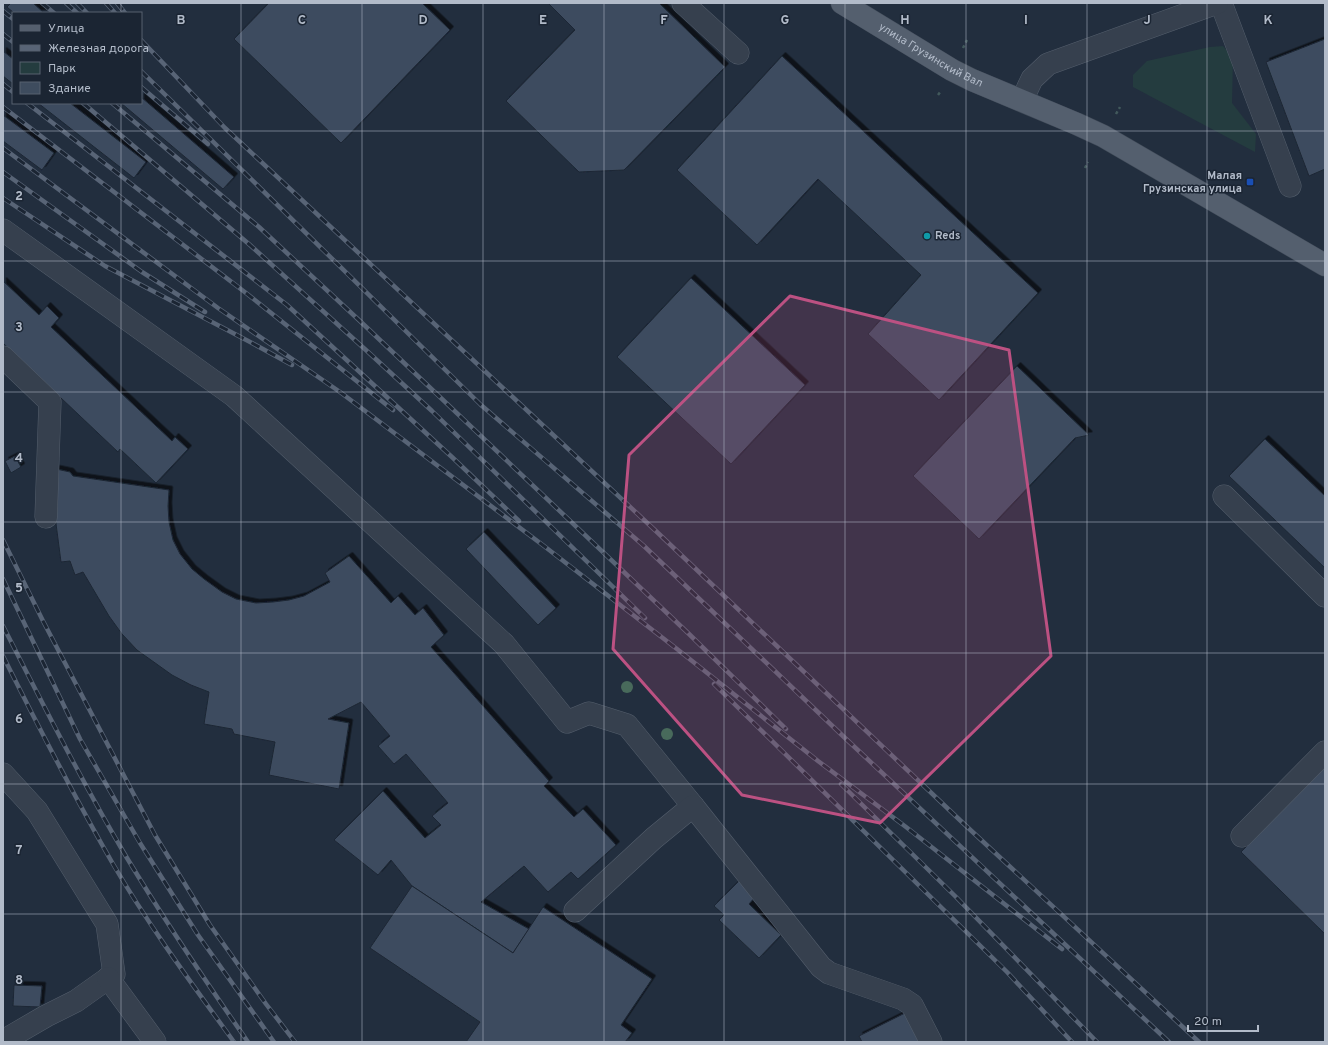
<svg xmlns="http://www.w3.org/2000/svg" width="1328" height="1045" viewBox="0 0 1328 1045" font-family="Overpass,sans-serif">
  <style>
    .green { fill: #243c3f }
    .building { fill: #3e4c5e; stroke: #1d2735; filter: url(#shadow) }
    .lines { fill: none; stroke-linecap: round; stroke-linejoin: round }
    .minor-casing { stroke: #545e6c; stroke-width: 23 }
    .major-casing { stroke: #3f4957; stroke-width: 23 }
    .path { stroke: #42595c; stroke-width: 2.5; stroke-dasharray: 3 3; stroke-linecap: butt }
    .minor { stroke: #36404e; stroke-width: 22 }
    .major { stroke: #545f6e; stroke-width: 22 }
    .rail-casing { stroke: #586476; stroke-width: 4.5 }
    .rail { stroke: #1b2533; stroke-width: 3; stroke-dasharray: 9; stroke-linecap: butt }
    .tree { fill: #486a5b }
    .marked { fill: #bc5182; fill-opacity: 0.2; stroke: #bc5182; stroke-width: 3; stroke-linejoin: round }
    .grid { fill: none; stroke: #b2bbc9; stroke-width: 1; stroke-opacity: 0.55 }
    .transit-dot { fill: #1a4fb4; stroke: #1b2533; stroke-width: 1.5 }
    .culture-dot { fill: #0f9aa8; stroke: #1b2533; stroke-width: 1.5 }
    .labels { text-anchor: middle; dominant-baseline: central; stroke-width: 3; stroke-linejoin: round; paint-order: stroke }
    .street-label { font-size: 11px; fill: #b2bbc9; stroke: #1b2533 }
    .poi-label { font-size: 11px; font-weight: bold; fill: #b2bbc9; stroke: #1b2533; text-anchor: end }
    .grid-label { font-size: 13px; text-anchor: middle; font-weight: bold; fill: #b2bbc9; stroke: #1b2533; stroke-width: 3; stroke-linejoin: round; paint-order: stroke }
  </style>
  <defs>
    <filter id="shadow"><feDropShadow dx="3.5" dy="-3.5" stdDeviation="0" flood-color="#0009"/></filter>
  </defs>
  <rect width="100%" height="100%" fill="#222e3e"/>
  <path class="green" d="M1223,46L1233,58L1232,103L1256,134L1255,152L1133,87V75L1147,61L1210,47Z"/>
  <g class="building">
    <path d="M11,3H33L44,13H14L7,7Z"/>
    <path d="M269,3H422L450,30L341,143L234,39Z"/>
    <path d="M548,3H659L725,67L624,170L579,172L506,101L575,30Z"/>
    <path d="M1325,39V169L1309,176L1266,62Z"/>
    <path d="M3,51L13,59V84L3,76Z"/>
    <path d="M782,56L1038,293L939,400L868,334L921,275L818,179L757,245L677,170Z"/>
    <path d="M141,97L234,177L223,189L121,103H141Z"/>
    <path d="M38,103H70L146,162L134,178Z"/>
    <path d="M3,115L54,153L42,170L3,141Z"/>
    <path d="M691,278L805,385L731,464L617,357Z"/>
    <path d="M3,281L39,315L47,306L59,318L51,327L172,441L175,437L188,449L156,483L120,449L118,452L3,343Z"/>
    <path d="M1017,366L1089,435L1075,438L979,539L913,476Z"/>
    <path d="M1265,439L1325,496V568L1229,476Z"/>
    <path d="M15,456L21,467L11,473L5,461Z"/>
    <path d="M56,469L70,472L73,476L169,490L168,506L169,522L173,540L180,554L192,569L204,579L222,592L236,599L256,603L273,602L289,600L304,596L330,582L325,573L349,556L391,603L398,596L415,615L423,608L444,635L431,647L549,781L544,786L574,817L583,809L616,845L578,879L571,872L548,892L524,866L481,902L529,929L513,953L412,886L391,860L378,875L334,840L383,791L425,838L441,825L432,816L448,803L406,754L394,764L378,746L390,736L361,702L328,719L349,723L339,789L269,775L275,742L234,734L232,729L204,724L209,692L191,685L172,675L137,650L122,634L109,616L83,572L75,575L70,561L61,562L55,516Z"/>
    <path d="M484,532L556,608L538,625L466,549Z"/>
    <path d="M1325,767V934L1241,852Z"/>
    <path d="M739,881L755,897L749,904L781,935L759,958L719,920L724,915L714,906Z"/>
    <path d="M412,886L513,953L543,907L652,979L621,1025L632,1033L625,1042H466L480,1022L370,948Z"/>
    <path d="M14,985L42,986L40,1007L13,1006Z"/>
    <path d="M907,1012L923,1042H862L859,1036Z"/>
  </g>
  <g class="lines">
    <g class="minor-casing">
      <g id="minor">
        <path d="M683,3L738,53"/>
        <path d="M1221,3L1290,186"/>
        <path d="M1022,100L1032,79L1048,64L1217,3"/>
        <path d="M3,230L234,396L504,644L567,722L589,713L627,725L693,806"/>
        <path d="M3,357L50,402L46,517"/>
        <path d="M1224,496L1325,596"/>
        <path d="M3,774L37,811L107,924L114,974L76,1001L46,1016L3,1041"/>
        <path d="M1242,836L1325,752"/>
        <path d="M575,911L654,838L693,806L821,967L829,973L903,999L912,1005L931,1042"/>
        <path d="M108,978L155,1042"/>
      </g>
    </g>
    <g class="major-casing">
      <g id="major">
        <path id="s1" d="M842,3L952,70L972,80L1077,124L1103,136L1325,265"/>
      </g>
    </g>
    <g class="path">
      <path d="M963,48L967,40"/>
      <path d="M938,95L941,91"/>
      <path d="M1116,114L1120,107"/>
      <path d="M1085,168L1088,162"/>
    </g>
    <use href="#minor" class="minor"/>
    <use href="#major" class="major"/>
    <g class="rail-casing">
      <g id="rail">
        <path d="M42,3L54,13"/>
        <path d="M66,3L77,13"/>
        <path d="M77,3L87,13"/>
        <path d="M106,3L115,13"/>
        <path d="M117,3L125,13"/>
        <path d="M3,11L13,19"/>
        <path d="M3,34L13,42"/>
        <path d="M141,40L225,128L658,533L964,824L1199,1042"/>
        <path d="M141,71L481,405L644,546L845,738L1169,1042"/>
        <path d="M3,84L13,92"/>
        <path d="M141,87L208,144"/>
        <path d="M27,103L287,305L453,458L519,521"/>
        <path d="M83,103L250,245L367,351L432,411L645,618"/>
        <path d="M112,103L259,227L361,322L688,633L786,729"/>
        <path d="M3,107L246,293L393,410"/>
        <path d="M3,148L218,308L340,392L544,546L677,649L818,761L906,827L1062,949"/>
        <path d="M3,172L142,272L205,312"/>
        <path d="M3,198L105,266L252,343L292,365"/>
        <path d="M3,540L43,621L155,835L210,925L266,1004L295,1042"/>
        <path d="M3,579L80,739L140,843L198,935L274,1042"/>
        <path d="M3,626C43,704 82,782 127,858C165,921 206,982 248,1042"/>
        <path d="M3,656C38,726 74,796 113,864C149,926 192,984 234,1042"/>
        <path d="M714,684L1007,972L1072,1042"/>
        <path d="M841,784L955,896L1097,1042"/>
      </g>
    </g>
    <use href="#rail" class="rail"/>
  </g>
  <g class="tree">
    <circle cx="627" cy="687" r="6"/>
    <circle cx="667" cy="734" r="6"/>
  </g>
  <path class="marked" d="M790,296L1009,350L1051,656L880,823L742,795L613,649L629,455Z"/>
  <path class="grid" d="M121,3V13M241,3V1042M362,3V1042M483,3V1042M604,3V1042M724,3V1042M845,3V1042M966,3V1042M1087,3V1042M1207,3V1042M121,103V1042M3,131H1325M3,261H1325M3,392H1325M3,522H1325M3,653H1325M3,784H1325M3,914H1325"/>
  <rect class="transit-dot" x="1246" y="178" width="8" height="8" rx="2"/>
  <circle class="culture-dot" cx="927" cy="236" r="4"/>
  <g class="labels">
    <g class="street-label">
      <text stroke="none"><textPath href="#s1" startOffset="103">улица Грузинский Вал</textPath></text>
    </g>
    <g class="poi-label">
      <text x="1242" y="176">Малая<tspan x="1242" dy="13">Грузинская улица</tspan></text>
      <text x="935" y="236" text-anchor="start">Reds</text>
    </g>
  </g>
  <g class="grid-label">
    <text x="181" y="24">B</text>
    <text x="302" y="24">C</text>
    <text x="423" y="24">D</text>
    <text x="543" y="24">E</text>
    <text x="664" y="24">F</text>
    <text x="785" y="24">G</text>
    <text x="905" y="24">H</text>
    <text x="1026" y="24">I</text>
    <text x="1147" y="24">J</text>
    <text x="1268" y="24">K</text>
    <text x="19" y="200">2</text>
    <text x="19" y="331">3</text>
    <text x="19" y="462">4</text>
    <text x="19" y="592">5</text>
    <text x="19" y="723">6</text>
    <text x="19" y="854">7</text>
    <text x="19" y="984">8</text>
  </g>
  <rect width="1328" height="1045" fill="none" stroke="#b2bbc9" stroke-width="8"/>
  <rect x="12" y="12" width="130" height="92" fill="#1b2533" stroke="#57616f"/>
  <rect x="20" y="25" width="20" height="6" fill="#545f6e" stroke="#57616f"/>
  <text x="48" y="32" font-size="12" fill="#b2bbc9">Улица</text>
  <rect x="20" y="45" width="20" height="6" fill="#586476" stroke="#57616f"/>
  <text x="48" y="52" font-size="12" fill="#b2bbc9">Железная дорога</text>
  <rect x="20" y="62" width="20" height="12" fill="#243c3f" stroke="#57616f"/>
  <text x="48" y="72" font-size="12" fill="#b2bbc9">Парк</text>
  <rect x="20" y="82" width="20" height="12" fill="#3e4c5e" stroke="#57616f"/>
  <text x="48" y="92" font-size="12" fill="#b2bbc9">Здание</text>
  <path d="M1188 1025v6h70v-6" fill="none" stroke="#b2bbc9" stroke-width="2"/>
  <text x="1194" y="1025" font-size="12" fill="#b2bbc9" stroke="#1b2533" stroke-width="3" paint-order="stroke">20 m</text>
</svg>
